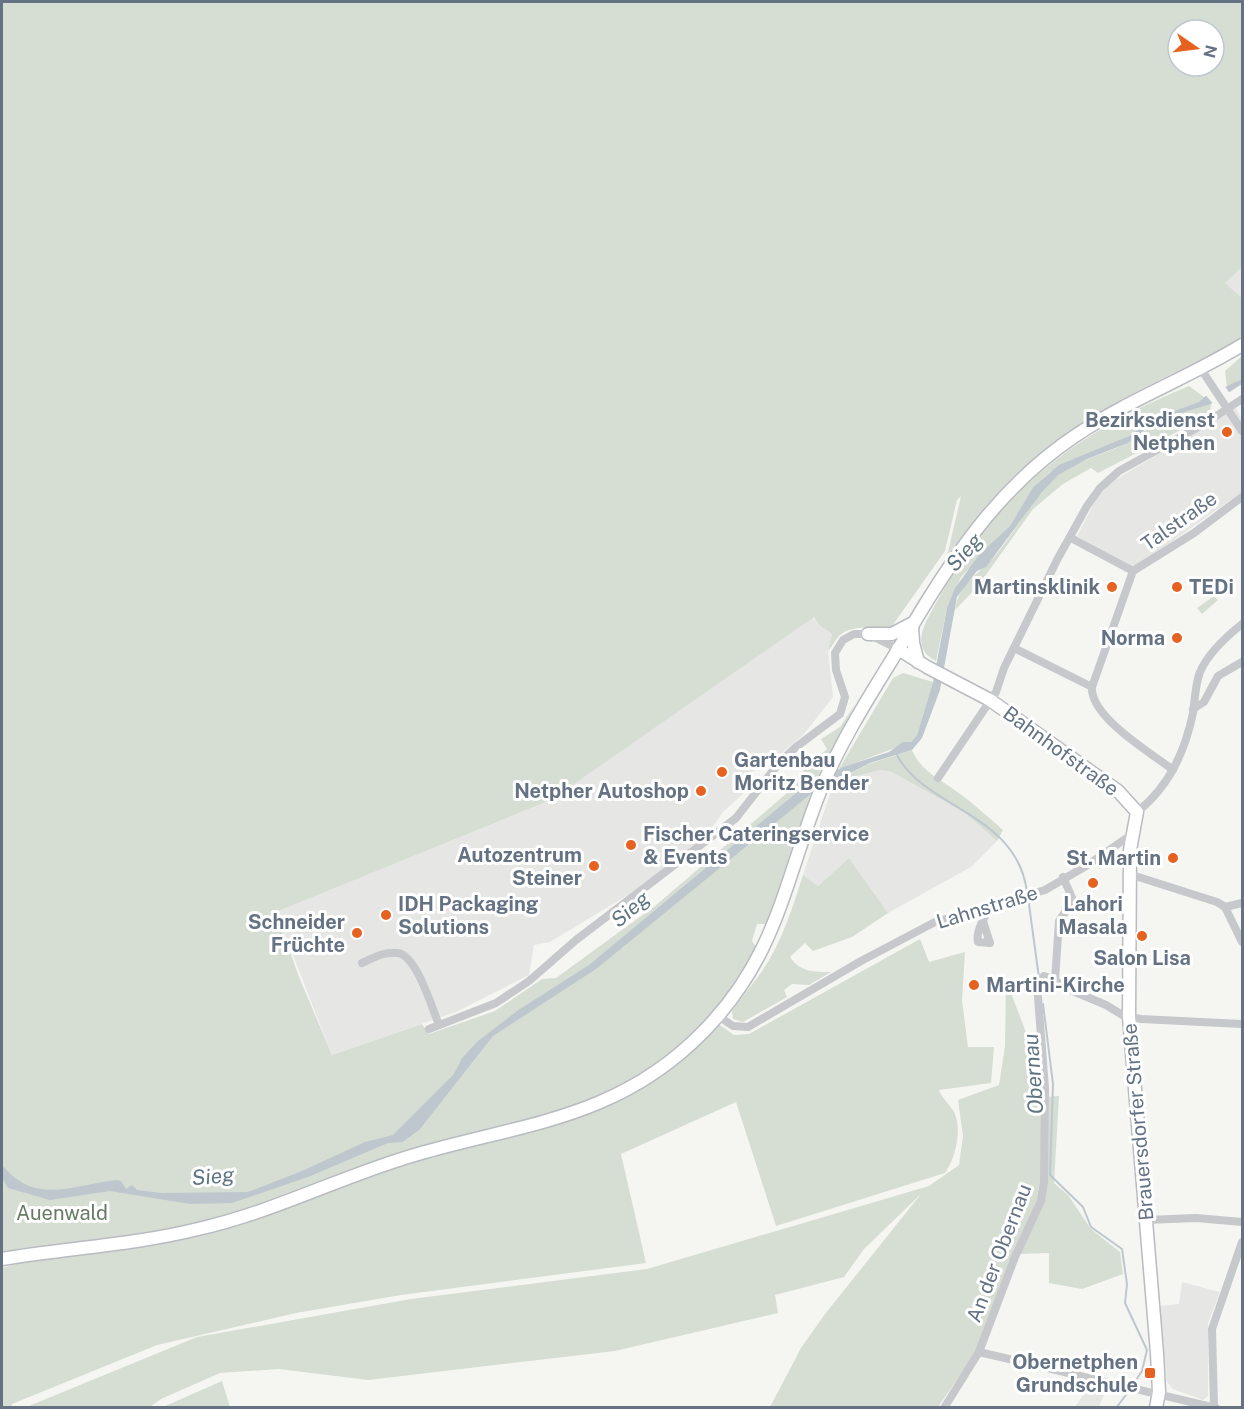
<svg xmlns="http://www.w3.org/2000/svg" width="1244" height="1409" viewBox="0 0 1244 1409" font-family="'Public Sans',sans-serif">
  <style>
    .built { fill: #e6e7e5 }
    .green { fill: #d6ddd3; fill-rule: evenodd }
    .water { fill: #bec7ce }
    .pier { fill: #f5f6f2 }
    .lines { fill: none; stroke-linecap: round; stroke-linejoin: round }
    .stream { stroke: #bec7ce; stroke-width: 2 }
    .secondary-casing { stroke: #b8bbc0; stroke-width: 15 }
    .street { stroke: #c6c8cc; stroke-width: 8 }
    .secondary { stroke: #fff; stroke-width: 12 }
    .poi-dot { fill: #e76220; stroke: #fff; stroke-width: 2 }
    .labels { text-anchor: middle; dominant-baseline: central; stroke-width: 6; stroke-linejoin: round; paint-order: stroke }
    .poi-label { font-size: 20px; font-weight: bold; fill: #647284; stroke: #fff; text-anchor: end }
    .street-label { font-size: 20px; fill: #647284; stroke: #fff }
    .park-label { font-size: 20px; fill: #657b63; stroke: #fff }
    .water-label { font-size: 21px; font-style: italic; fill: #5f7481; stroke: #fff }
  </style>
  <rect width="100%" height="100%" fill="#f5f6f2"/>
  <g class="built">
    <path d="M1242,267V298L1224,283Z"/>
    <path d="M1236,408L1242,420V492L1133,569L1077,536L1095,501L1110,483Z"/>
    <path d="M813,617L819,625L832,634L828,651L833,697L804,734L775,759L749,774L744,793L723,812L703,840L631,893L550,942L534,945L529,975L456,1012L332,1055L276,912L549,801Z"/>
    <path d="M880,770H890L964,812L997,841L971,867L888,913L849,858L818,886L803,875L834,782Z"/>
    <path d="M1182,1282L1220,1292L1208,1323V1396L1203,1400L1173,1389L1167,1382L1160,1306L1179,1304Z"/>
    <path d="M1094,1384L1107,1387L1099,1407H1075L1090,1385Z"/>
  </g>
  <g class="green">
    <path d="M2,2H1242V267L1225,283L1242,298V338C1186,368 1126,394 1073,430C1023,465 982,508 947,556L961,496L957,500L945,551L890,629C874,629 854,624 840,635C835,639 833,646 828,651L832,634L819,625L814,617L551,800L276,912L299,977L332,1055L422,1024L429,1034L495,1011L542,979L556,978L655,906L794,787L804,770L827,749L821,739L840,727L878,670L857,701L820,771L768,924H757L752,941L757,948L710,1018L734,1035L749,1034L920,939L929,962L965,952L962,1000L968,1047H994L991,1083L939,1090C942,1098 948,1103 953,1110C963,1127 956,1158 945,1173L776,1226L736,1102L621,1154L646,1263L401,1295L296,1313L157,1345L12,1404V1407L2,1408V1268L31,1260L158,1245L268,1214L173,1231L2,1252ZM1178,30H1214V66H1178Z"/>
    <path d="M1242,356V379L1227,387L1225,371Z"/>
    <path d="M1189,386L1204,397L1200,402L1155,418L1129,436L1050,472L1033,487L1010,526L961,577L947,608L936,661C909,647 925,623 936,603C997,493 1074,433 1189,386Z"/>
    <path d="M1211,404L1210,413L1198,421L1098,473L1091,468L1063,484L1033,509L978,586L955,610C959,583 978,575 994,557C1016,532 1031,500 1055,477C1074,461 1103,455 1125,444C1133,440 1140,433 1148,429C1166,418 1190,406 1211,404Z"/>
    <path d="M1214,596L1218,600L1202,614L1197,608Z"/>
    <path d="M903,673L933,682L917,735L911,742L839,769L893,678Z"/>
    <path d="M912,750C921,771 938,778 956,791C973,803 988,817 1003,830L997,841L964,812L890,771L880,770L834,782L869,764Z"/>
    <path d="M849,858L888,913L852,937L813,951L805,943L790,957C800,972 814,972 831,972L809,985L792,984L784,990L787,997L743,1022L733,1019L732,1011C741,998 751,986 760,974C781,945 792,909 803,875L818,886Z"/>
    <path d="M1006,980L1030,1043L1032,1098L1059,1096L1054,1183L1068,1195L1091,1229L1120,1252L1123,1274L1082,1289L1049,1283V1253L1019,1254L978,1349L938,1407H770L801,1348L825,1314L921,1194L864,1249L844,1277L775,1295L778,1313L615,1351L368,1380L279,1369L220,1373L161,1399L150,1407L24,1408L197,1337L411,1299L647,1269L929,1186L959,1165L963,1136L958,1100L999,1085L1005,1046Z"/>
    <path d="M222,1381L230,1407H163Z"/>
  </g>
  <path class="water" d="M1242,379V384L1211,404L1177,414L1146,429L1128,443L1087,459L1058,475L1042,492L986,567L977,571L957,597L940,690L922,738L912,750L870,763L812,793L596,969L493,1036L420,1129L403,1142L388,1143L308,1177L232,1203L190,1204L110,1191L50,1200L8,1188L2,1178V1165C35,1205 70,1186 116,1180L121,1181L126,1189L132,1185L137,1190L162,1193L248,1192L302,1171L365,1142L393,1135L454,1074L462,1058L478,1041L517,1011L589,965L800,790L843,767L889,752L903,742H911L917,735L933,682L947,608L955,588L979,555L1010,526L1033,487L1059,465L1129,436L1155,418L1199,402L1204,397Z"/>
  <path class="pier" d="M1224,385L1231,395L1214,405L1204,393Z"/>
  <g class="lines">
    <g class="stream">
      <path d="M897,755C925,809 1017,813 1027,892"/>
      <path d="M1028,897L1039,978"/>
      <path d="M1043,1004L1053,1084L1050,1175L1083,1207L1091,1227L1122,1249L1127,1284L1125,1303L1147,1350L1142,1371L1132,1386"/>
      <path d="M1116,1408L1129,1391"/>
    </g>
    <g class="secondary-casing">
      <g id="secondary">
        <path d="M912,625L913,643L918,662"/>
        <path d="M868,634H892L911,624"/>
        <path d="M898,649L927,667L990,700L1118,791L1137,812L1130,850L1129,1017L1157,1353L1159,1392L1156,1408"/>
        <path d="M2,1259C67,1248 134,1245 198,1229C274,1212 344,1175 418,1154C526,1123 619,1118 703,1032C778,956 784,881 821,789C840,743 867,700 893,658C943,573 991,492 1075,436C1128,400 1188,378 1242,345"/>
      </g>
    </g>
    <g class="street">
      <path d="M1201,369L1242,431"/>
      <path d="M1071,538L1133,571"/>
      <path d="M1014,648L1092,687"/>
      <path d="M1193,709L1204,702L1218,676L1242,662"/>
      <path d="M1173,770C1151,753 1090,717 1092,687L1133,571L1194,533L1242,497"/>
      <path d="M938,778L996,692L1004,668L1057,560L1087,506L1100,488L1119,471L1204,424L1242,399"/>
      <path d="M1137,812C1169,787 1185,752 1193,713C1195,700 1195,685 1200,672C1208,653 1227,636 1242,624"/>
      <path d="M1129,874L1217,902L1225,907L1242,942"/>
      <path d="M1225,907L1242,903"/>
      <path d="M983,921L990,943L978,942C975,930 987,914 992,904"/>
      <path d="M362,963C373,958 385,951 398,953C417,956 432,1008 439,1025"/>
      <path d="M1055,980L1059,921L1073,900L1063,877"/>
      <path d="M718,1016L733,1026L748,1027L861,961L935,922L1045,890L1086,866L1131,835"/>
      <path d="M429,1029L496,1003L529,981L576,940L736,818L779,763L796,747L840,714L845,697L836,670L835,653L843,640L854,634H868L898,649"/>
      <path d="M1146,1220L1196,1218L1242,1222"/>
      <path d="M979,1352L1216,1408"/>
      <path d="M1214,1406L1212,1329L1242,1242"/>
      <path d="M944,1408L979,1352L1015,1257L1041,1201L1044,1182L1045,1088L1037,984L1044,976L1055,980L1063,987L1106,1005L1124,1016L1141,1019L1242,1024"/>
    </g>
    <use href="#secondary" class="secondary"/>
  </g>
  <g class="poi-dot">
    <circle cx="1227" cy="432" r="6"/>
    <circle cx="1112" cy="587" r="6"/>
    <circle cx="1177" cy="587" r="6"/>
    <circle cx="1177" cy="638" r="6"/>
    <circle cx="722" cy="772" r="6"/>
    <circle cx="701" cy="791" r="6"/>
    <circle cx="631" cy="845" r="6"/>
    <circle cx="1173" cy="858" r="6"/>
    <circle cx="594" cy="866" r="6"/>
    <circle cx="1093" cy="883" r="6"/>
    <circle cx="386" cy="915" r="6"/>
    <circle cx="357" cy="933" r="6"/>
    <circle cx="1142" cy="936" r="6"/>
    <circle cx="974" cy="985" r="6"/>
    <rect x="1144" y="1367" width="12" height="12" rx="3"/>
  </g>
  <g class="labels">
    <g class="poi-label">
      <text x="1215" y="420">Bezirksdienst<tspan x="1215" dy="23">Netphen</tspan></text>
      <text x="1100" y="587">Martinsklinik</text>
      <text x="1189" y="587" text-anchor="start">TEDi</text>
      <text x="1165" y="638">Norma</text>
      <text x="734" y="760" text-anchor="start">Gartenbau<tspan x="734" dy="23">Moritz Bender</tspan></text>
      <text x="689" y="791">Netpher Autoshop</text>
      <text x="643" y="834" text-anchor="start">Fischer Cateringservice<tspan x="643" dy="23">&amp; Events</tspan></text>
      <text x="582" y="855">Autozentrum<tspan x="582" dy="23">Steiner</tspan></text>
      <text x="1161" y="858">St. Martin</text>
      <text x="398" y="904" text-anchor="start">IDH Packaging<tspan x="398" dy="23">Solutions</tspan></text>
      <text x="1093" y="904" text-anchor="middle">Lahori<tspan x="1093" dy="23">Masala</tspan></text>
      <text x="345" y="922">Schneider<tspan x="345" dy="23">Früchte</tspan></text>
      <text x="1142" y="958" text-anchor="middle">Salon Lisa</text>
      <text x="986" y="985" text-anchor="start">Martini-Kirche</text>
      <text x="1138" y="1362">Obernetphen<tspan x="1138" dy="23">Grundschule</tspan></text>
    </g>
    <g class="street-label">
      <text transform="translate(1179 521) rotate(-35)">Talstraße</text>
      <text transform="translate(1061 751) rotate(36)">Bahnhofstraße</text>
      <text transform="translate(987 907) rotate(-17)">Lahnstraße</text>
      <text transform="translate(1138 1122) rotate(-95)">Brauersdorfer Straße</text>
      <text transform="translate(999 1253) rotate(-69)">An der Obernau</text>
    </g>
    <g class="park-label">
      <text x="62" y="1213">Auenwald</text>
    </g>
    <g class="water-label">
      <text transform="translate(964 552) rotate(-48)">Sieg</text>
      <text transform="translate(630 909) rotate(-40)">Sieg</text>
      <text transform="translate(1033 1074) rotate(-94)">Obernau</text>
      <text transform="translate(213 1176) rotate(-5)">Sieg</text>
    </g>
  </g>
  <rect width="1244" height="1409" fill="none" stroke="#647284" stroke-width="6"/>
  <g transform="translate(1196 48) rotate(104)"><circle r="28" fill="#ffffff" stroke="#c1c7ce" stroke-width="1.5"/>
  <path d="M0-4.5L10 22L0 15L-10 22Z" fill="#e76220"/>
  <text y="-9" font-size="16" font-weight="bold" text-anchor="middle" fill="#647284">N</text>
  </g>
</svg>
